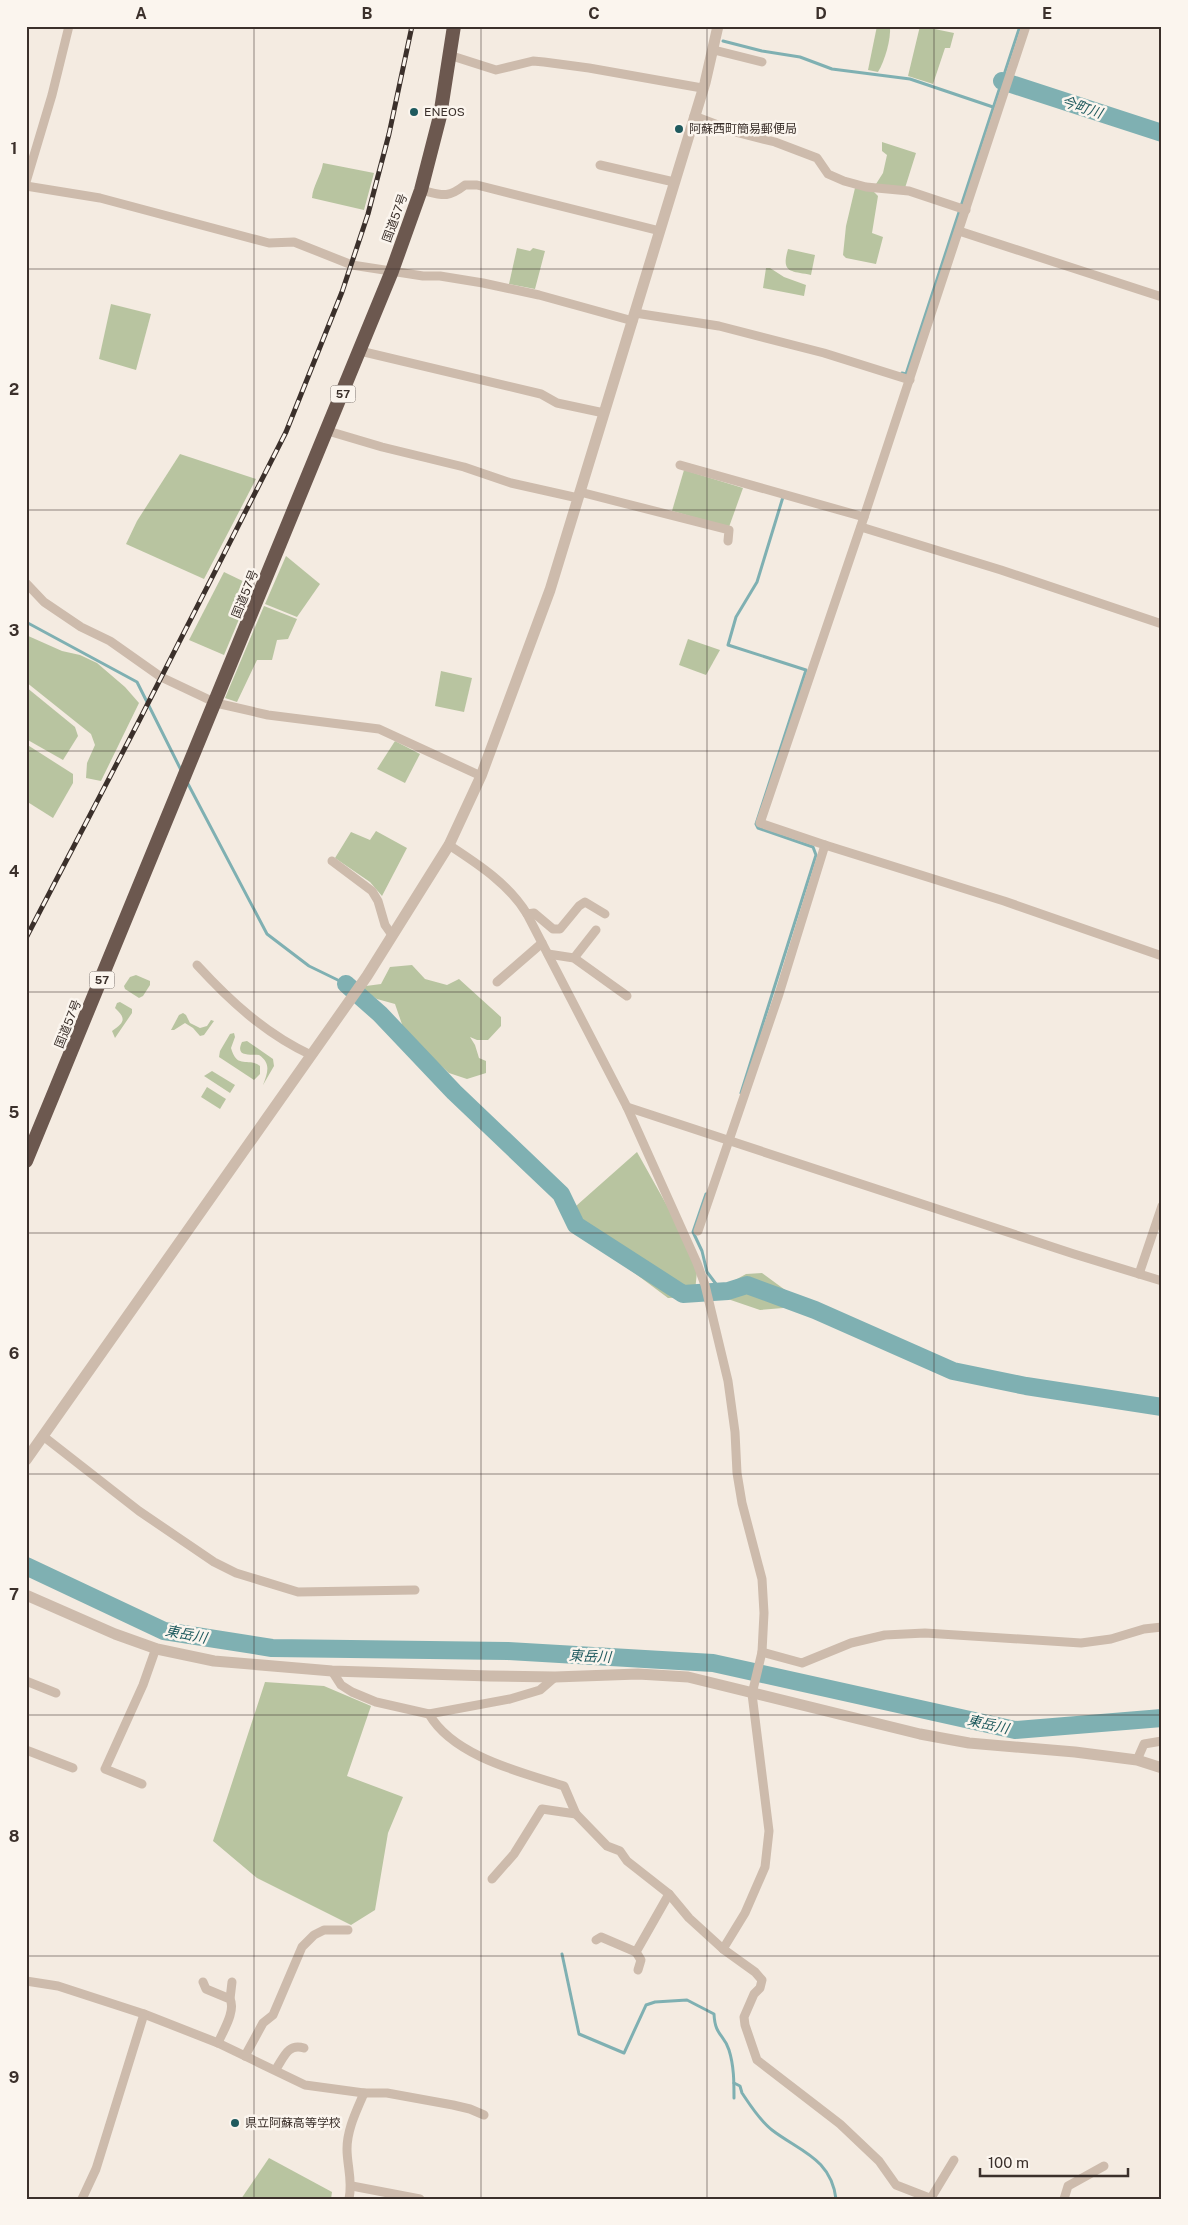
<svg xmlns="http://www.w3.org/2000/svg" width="1188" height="2225" viewBox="0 0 1188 2225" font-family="'Public Sans','Noto Sans JP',sans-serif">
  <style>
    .green { fill: #b8c4a0 }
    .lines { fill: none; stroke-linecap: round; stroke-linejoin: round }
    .stream { stroke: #7fb0b2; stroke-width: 3 }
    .river { stroke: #7fb0b2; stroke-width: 18 }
    .minor { stroke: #cdbbac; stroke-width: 9 }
    .tertiary { stroke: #cdbbac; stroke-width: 11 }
    .trunk { stroke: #6c584f; stroke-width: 14 }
    .rail-casing { stroke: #3b302b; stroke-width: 5 }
    .rail { stroke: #fbf5ee; stroke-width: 3; stroke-dasharray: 9; stroke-linecap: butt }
    .grid { fill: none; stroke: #3b302b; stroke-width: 1; stroke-opacity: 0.55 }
    .poi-dot { fill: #1f5a5e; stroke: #fbf5ee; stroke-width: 2 }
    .labels { text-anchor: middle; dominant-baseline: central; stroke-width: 5; stroke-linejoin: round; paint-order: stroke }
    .shield { fill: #fbf5ee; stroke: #756b66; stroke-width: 1 }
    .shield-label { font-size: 11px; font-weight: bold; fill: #3b302b }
    .poi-label { font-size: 12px; fill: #3b302b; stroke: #fbf5ee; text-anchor: start }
    .street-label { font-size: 12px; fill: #3b302b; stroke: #fbf5ee }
    .water-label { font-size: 14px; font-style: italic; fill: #1f5a5e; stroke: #fbf5ee }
    .neatline { fill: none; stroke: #3b302b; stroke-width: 2 }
    .grid-label { font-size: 16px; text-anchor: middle; font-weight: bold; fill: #3b302b }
  </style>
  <rect width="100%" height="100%" fill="#f4ebe1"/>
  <g class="green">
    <path d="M877,26H890C891,40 885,60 878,72L868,70Z"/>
    <path d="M920,26L954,33L950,48H945L933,84L908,76Z"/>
    <path d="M882,142L916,153L905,188L876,184L883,173L887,155L882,151Z"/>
    <path d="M323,163L374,173L364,210L312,198C313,185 321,176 323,163Z"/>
    <path d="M855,188L874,192L878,196L872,233L883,237L876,264L846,258L843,255L846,226Z"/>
    <path d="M517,248L530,251L533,248L545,251L535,289L509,284Z"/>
    <path d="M788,249L815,255L811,275C790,271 781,273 788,249Z"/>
    <path d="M766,268H770L784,277L806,285L804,296L763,288Z"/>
    <path d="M111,304L151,314L136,370L99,359Z"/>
    <path d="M180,454L256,479L204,579L126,544L137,521Z"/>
    <path d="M684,470L743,488L729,527L672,511Z"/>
    <path d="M286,556L320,584L297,617L265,604Z"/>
    <path d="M224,572L253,586L224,655L189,640Z"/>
    <path d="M264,606L297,619L288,639L277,640L272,660H257L237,702L225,698Z"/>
    <path d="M26,635L62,651L80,655L97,663L125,687L139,703L101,781L86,778L87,763L95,745L91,734L26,682Z"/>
    <path d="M688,639L720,650L706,675L679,665Z"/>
    <path d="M441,671L472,678L464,712L435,706Z"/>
    <path d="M26,687L75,727L78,736L63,760L26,739Z"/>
    <path d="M395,741L420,754L405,783L377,769Z"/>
    <path d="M26,744L73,774V783L53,818L26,801Z"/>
    <path d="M376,831L407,848L382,896L370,882L335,858L351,832L370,840Z"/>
    <path d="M412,965L425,979L447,985L459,979L501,1017V1026L488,1040H477L470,1037L475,1045L479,1058L486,1061V1073L467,1079L449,1073L405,1033L395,1004L377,999L363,990L366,986L381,984L390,967Z"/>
    <path d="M136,975L150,981V985L143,996L139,998L125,989L124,986L130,977Z"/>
    <path d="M120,1002L132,1009V1013L115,1038L112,1031C124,1023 127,1019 115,1008L117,1003Z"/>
    <path d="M183,1013L186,1015L190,1023L200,1028L207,1026L211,1020L214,1021L204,1035L200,1036L193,1028L185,1023L174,1030H171L179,1015Z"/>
    <path d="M234,1033L235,1037L231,1048C237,1070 249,1057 260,1066V1074L254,1080L219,1057L220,1051L230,1034Z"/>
    <path d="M247,1041L273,1059L274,1066L263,1085C268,1072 271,1063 259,1055C249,1054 235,1057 242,1042Z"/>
    <path d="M212,1071L235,1085L230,1093L204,1076Z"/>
    <path d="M207,1087L226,1099L220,1109L201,1097Z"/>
    <path d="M637,1152L698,1261L695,1292L719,1289L746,1274L762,1273L807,1306L760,1310L719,1296L668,1298L585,1236L576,1206Z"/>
    <path d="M265,1682L324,1686L371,1706L347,1776L403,1797L388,1833L375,1910L351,1925L257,1878L213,1841Z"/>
    <path d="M269,2158L332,2192L331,2199H241Z"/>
  </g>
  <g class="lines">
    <g class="stream">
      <path d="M723,41L762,51L800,57L832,69L910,79L993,107"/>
      <path d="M902,373L906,374L1020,26"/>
      <path d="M26,622L137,682L182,772"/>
      <path d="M187,782L267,934L309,966L346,984"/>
      <path d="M741,1093L816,855L813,847L758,828L756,824L806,670L728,645L736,617L757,582L783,497H782"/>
      <path d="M706,1194L693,1232L702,1251L707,1272L716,1284"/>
      <path d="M562,1954L579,2034L624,2053L646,2005L655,2002L687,2000L714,2014C715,2036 724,2034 729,2050C734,2066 734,2082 734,2098"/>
      <path d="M734,2083L740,2086L742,2093C750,2105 760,2121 772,2130C799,2151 831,2158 836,2199"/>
    </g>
    <g class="river">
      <path d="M1002,81L1162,133"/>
      <path d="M346,984L380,1014L454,1092L561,1194L576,1225L683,1294L728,1291L747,1285L815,1310L953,1371L1026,1386L1162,1407"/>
      <path d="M26,1566L164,1631L272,1648L508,1651L713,1663L1015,1730L1162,1718"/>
    </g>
    <g class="minor">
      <path d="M714,50L762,62"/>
      <path d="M449,55L496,70L533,61L544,62L589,68L702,88"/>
      <path d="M694,116L739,133L775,142L817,158L828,174L844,181L866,187L909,191L966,210"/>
      <path d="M600,165L674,182"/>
      <path d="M26,182L52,95L69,26"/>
      <path d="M26,186L100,198L269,243L294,242L352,265L423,276H440L483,283L539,295L633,321"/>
      <path d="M421,190C442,195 447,199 465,185H477L660,231"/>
      <path d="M959,231L1162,297"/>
      <path d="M635,313L719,326L824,353L910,380"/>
      <path d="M360,351L541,394L557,403L604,413"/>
      <path d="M328,431L382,447L464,467L511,483L578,498"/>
      <path d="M680,465L864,517"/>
      <path d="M580,492L729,530L728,541"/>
      <path d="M861,527L1001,570L1162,624"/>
      <path d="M26,583L44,602L81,627L110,641L161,677L216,703L268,715L379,729L481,776"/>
      <path d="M449,845C478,864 509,884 527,914L627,1107L697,1263L705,1285L728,1381L735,1432L737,1473L742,1503L762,1579L764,1613L762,1652L752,1694L769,1831L765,1867L745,1913L723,1949"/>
      <path d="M825,845L1004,901L1162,956"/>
      <path d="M332,861L372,891L378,901L385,925L392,935"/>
      <path d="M527,914L534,913L553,929H560L579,906L585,902L605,914"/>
      <path d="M548,954L574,958L627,996"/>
      <path d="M574,958L596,930"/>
      <path d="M197,965C231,1002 266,1034 311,1055"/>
      <path d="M497,982L542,943"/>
      <path d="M627,1107L1074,1254L1162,1281"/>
      <path d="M698,1231L779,994L825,845L760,823L864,517L1026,26"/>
      <path d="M1139,1274L1162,1206"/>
      <path d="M43,1436L139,1511L214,1562L236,1573L298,1592L415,1590"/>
      <path d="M762,1652L802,1663L851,1643L885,1635L925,1633L1081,1643L1111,1639L1144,1629L1162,1627"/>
      <path d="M332,1671L341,1685L352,1692L376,1702L429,1714L510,1699L540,1690L555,1677"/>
      <path d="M26,1681L56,1693"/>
      <path d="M429,1714C453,1756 520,1772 564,1786L576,1814L607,1846L620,1851L627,1861L669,1894L689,1918L723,1949L755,1972L762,1980L760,1988L754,1994L744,2017L745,2025L757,2060L840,2124L879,2161L896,2185L932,2199"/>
      <path d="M26,1750L73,1768"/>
      <path d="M1137,1760L1144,1744L1162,1741"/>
      <path d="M142,1784L105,1769L143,1685L156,1648"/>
      <path d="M492,1879L514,1854L542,1809L576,1814"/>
      <path d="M596,1940L601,1937L636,1952"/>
      <path d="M638,1970L641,1960L636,1952L669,1894"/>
      <path d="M26,1981L58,1986L144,2014L218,2043L305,2085L364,2093H387L453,2105L470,2109L484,2115"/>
      <path d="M203,1982L206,1989L230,1999C236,2011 223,2031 218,2043"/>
      <path d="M230,1999L232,1982"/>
      <path d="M245,2056L263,2023L273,2015L302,1947L314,1935L324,1930H348"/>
      <path d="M276,2069C284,2057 288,2043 304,2048"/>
      <path d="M352,2186L420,2199"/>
      <path d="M931,2198L954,2160"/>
      <path d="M82,2199L96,2169L144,2014"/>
      <path d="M349,2199C353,2181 347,2166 347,2149C347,2129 357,2110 364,2093"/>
      <path d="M1064,2199L1068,2186L1104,2166"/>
    </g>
    <g class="tertiary">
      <path d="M26,1460L367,976L449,845L481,776L550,590L705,83L718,26"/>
      <path d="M26,1595L115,1634L157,1649L214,1661L332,1671L490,1676L555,1677L638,1674L688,1677L920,1734L969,1743L1075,1752L1137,1760L1162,1768"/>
    </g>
    <path class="trunk" d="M26,1161L392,271L421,190L440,116L454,26"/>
    <g class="rail-casing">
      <path id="rail" d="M26,938L140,719L286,432L342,292L368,214L389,134L412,26"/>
    </g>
    <use href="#rail" class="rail"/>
  </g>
  <path class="grid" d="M254,26V2199M481,26V2199M707,26V2199M934,26V2199M26,269H1162M26,510H1162M26,751H1162M26,992H1162M26,1233H1162M26,1474H1162M26,1715H1162M26,1956H1162"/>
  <g class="poi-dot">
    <circle cx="414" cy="112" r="5"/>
    <circle cx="679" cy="129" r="5"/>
    <circle cx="235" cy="2123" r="5"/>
  </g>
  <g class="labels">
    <g class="shield">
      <rect x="330.5" y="385.5" width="25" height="17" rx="4"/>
      <rect x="89.5" y="971.5" width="25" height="17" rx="4"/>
    </g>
    <g class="shield-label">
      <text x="343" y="394">57</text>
      <text x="102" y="980">57</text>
    </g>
    <g class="poi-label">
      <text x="424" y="112">ENEOS</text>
      <text x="689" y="129">阿蘇西町簡易郵便局</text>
      <text x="245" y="2123">県立阿蘇高等学校</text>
    </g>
    <g class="street-label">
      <text transform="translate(395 218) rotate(-70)">国道57号</text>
      <text transform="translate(245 594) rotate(-68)">国道57号</text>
      <text transform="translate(68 1024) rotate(-68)">国道57号</text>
    </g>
    <g class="water-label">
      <text transform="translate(1082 107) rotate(18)">今町川</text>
      <text transform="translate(186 1634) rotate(11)">東岳川</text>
      <text transform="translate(590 1656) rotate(3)">東岳川</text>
      <text transform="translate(988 1724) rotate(13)">東岳川</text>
    </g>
  </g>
  <rect width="1188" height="2225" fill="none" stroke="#fbf5ee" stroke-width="55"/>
  <path d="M980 2168v8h148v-8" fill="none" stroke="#3b302b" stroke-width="2.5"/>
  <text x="988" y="2168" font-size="15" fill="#3b302b" stroke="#fbf5ee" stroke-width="4" paint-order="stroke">100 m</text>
  <rect x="28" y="28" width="1132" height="2170" class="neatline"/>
  <g class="grid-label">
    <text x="141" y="19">A</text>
    <text x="367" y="19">B</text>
    <text x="594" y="19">C</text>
    <text x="821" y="19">D</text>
    <text x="1047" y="19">E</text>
    <text x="14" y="154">1</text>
    <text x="14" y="395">2</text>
    <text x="14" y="636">3</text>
    <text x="14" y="877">4</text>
    <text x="14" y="1118">5</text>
    <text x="14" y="1359">6</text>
    <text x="14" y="1600">7</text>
    <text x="14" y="1842">8</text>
    <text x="14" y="2083">9</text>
  </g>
</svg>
